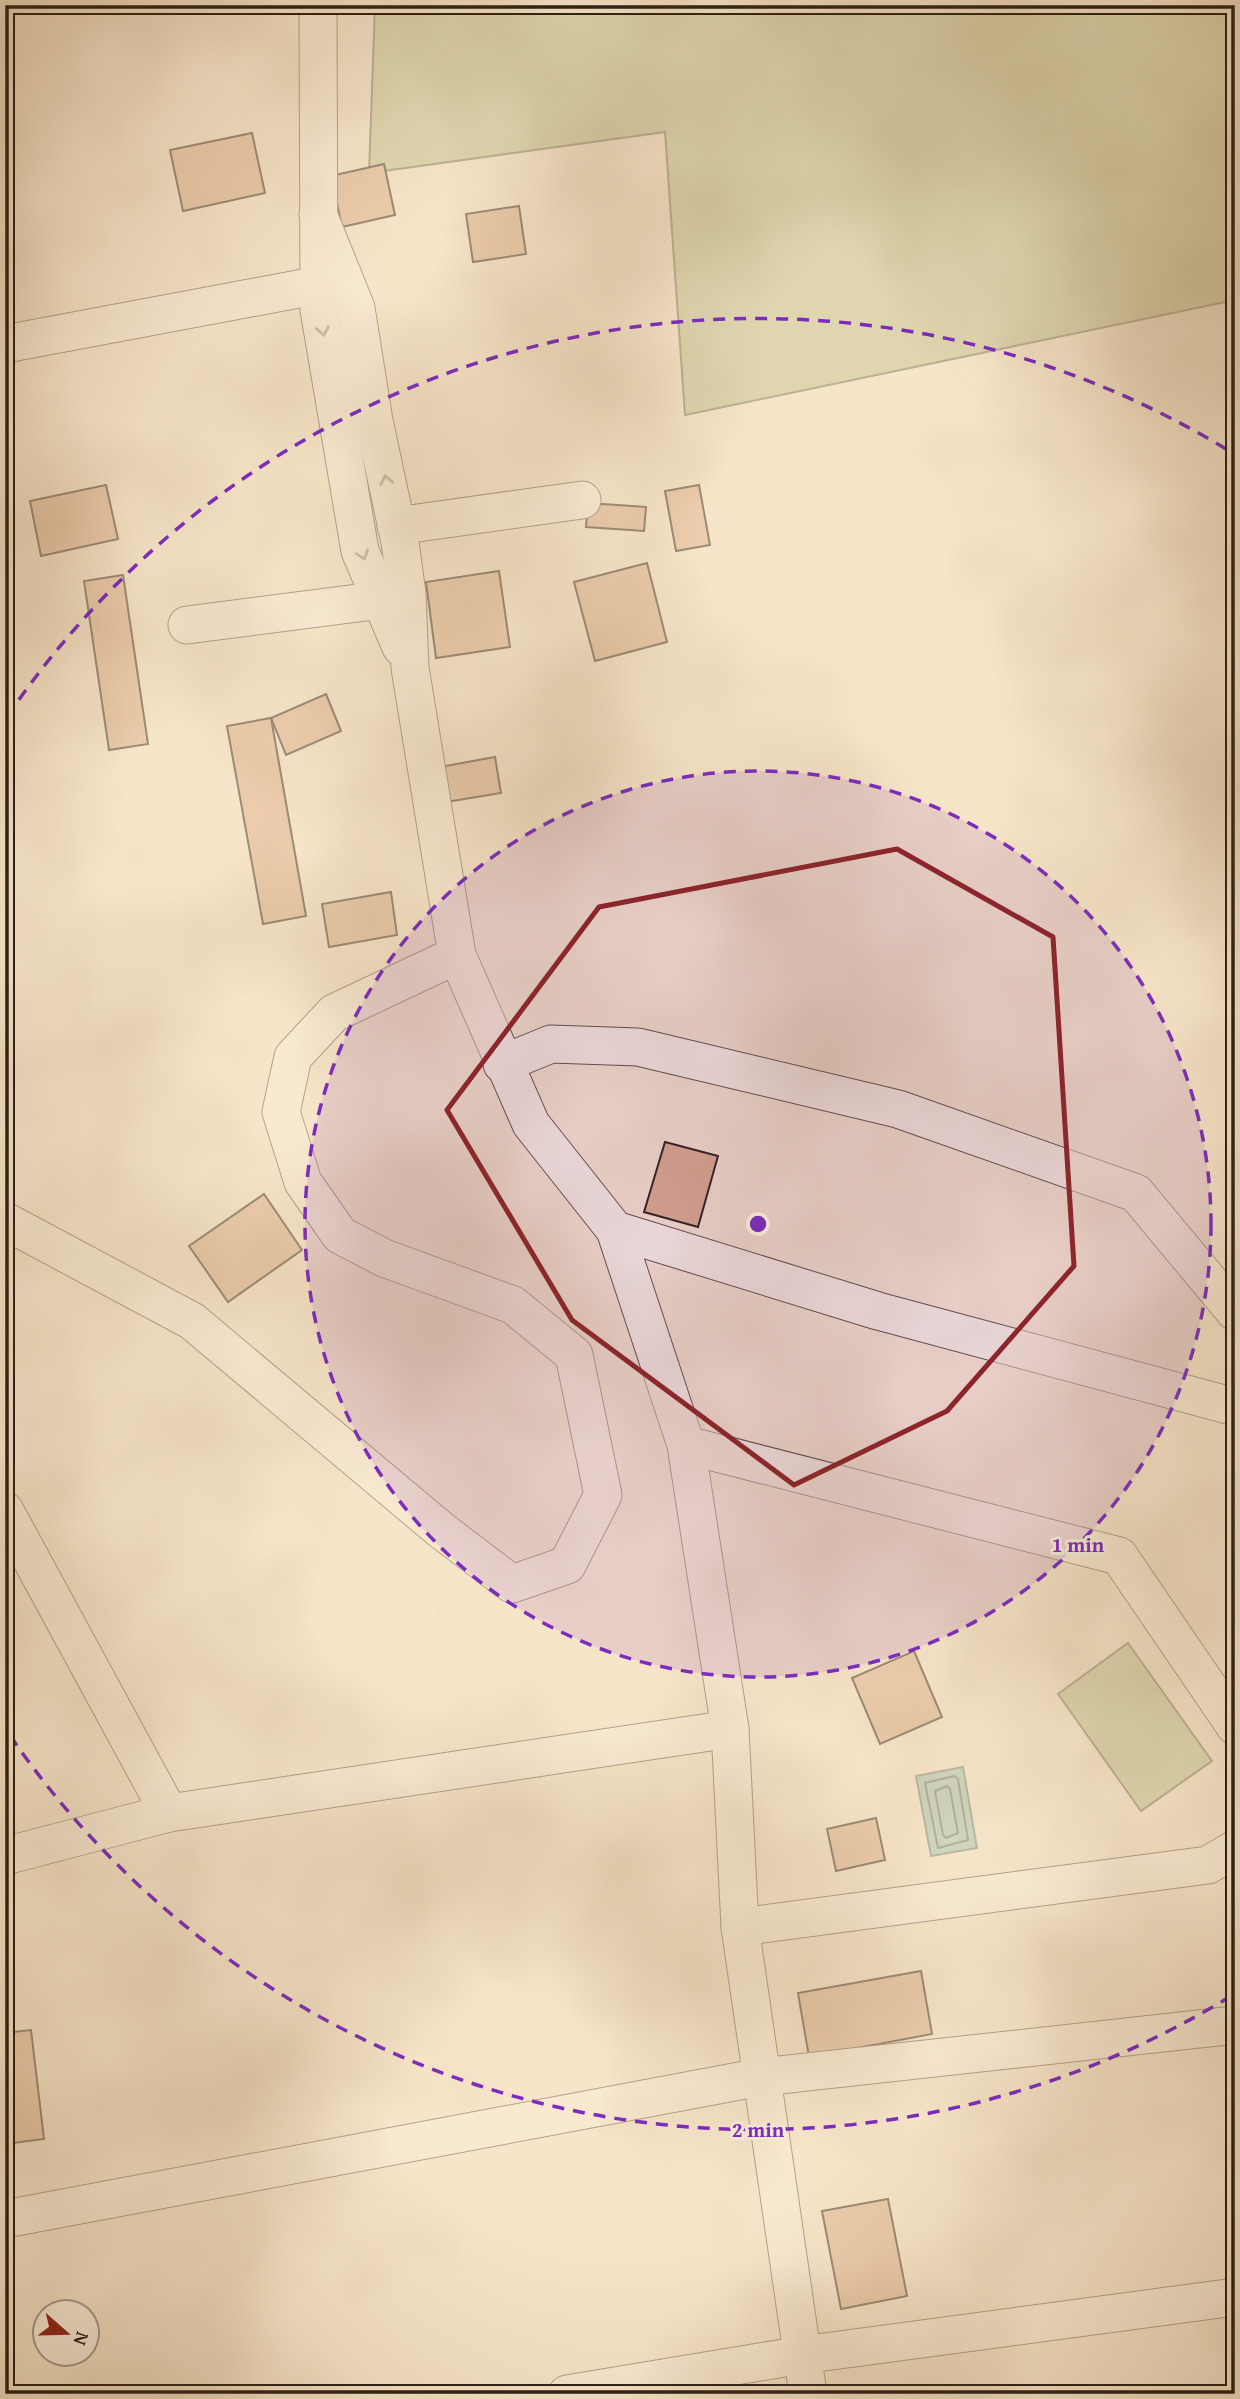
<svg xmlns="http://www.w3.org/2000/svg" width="1240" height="2399" viewBox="0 0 1240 2399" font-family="'Gentium Book Plus',serif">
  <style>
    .green { fill: #c1c393; stroke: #767254; stroke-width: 2 }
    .water { fill: #9ec0b1; stroke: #708072; stroke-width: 2 }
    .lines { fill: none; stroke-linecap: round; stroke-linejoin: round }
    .shore { stroke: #647062; stroke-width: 2 }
    .building { fill: #ddad8a; stroke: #2b2114; stroke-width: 2 }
    .minor-casing { stroke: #5e5241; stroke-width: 39 }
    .minor { stroke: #faeedc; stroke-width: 37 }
    .oneway { stroke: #9d9282 }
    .marked { fill: none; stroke: #8f2418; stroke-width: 5; stroke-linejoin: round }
    .ring { fill: none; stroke: #7b2cbf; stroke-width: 3.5; stroke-dasharray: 12 9 }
    .centre { fill: #7b2cbf; stroke: #faeedc; stroke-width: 3.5 }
    .ring-label { font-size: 21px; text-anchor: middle; font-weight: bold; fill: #7b2cbf; stroke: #faeedc; stroke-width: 6; stroke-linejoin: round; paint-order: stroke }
  </style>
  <rect width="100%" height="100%" fill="#f7e5c9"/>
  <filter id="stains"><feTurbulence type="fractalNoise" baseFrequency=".00286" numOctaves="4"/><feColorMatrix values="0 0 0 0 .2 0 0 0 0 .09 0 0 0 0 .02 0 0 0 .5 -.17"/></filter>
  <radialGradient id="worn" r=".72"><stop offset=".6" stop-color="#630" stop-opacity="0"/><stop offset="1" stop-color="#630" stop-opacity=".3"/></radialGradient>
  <g class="green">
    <path d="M375,5H1235V300L685,415L665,132L369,173Z"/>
    <path d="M1128,1643L1212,1761L1141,1811L1058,1694Z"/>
  </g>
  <path class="water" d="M963,1767L977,1848L931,1856L916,1776Z"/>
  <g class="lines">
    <g class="shore">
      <path d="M954,1776L958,1779L968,1840L938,1848L925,1783Z"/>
      <path d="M947,1786L950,1789L958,1833L946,1838L943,1835L935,1791Z"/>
    </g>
  </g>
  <g class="building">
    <path d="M252,133L265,193L183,211L170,150Z"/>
    <path d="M384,164L395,215L342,227L331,176Z"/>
    <path d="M519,206L526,254L473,262L466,214Z"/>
    <path d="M106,485L118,539L41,556L30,501Z"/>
    <path d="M699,485L710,545L676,551L665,491Z"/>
    <path d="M588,503L646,507L644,531L586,527Z"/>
    <path d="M647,563L667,642L595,661L574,582Z"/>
    <path d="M499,571L510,647L436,658L426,582Z"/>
    <path d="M123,575L148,744L109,750L84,581Z"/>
    <path d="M326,694L341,731L286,755L271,718Z"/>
    <path d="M271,718L306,916L263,924L227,726Z"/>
    <path d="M495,757L501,793L446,802L440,767Z"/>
    <path d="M391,892L397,935L329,947L322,904Z"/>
    <path d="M665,1142L718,1156L698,1227L644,1212Z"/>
    <path d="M264,1194L302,1250L228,1302L189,1246Z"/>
    <path d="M914,1651L942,1717L880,1744L852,1678Z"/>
    <path d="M876,1818L885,1860L836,1871L827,1829Z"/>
    <path d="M921,1971L932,2034L809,2057L798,1993Z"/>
    <path d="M31,2030L44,2139L5,2144V2033Z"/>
    <path d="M888,2199L907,2296L841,2309L822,2211Z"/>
  </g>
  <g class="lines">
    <g class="minor-casing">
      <g id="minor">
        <path d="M318,5L319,310L360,551L401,647"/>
        <path d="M318,214L356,308L374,421L400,542L407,594L410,668L457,955L531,1124L615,1230L878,1311L1235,1407"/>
        <path d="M5,344L341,281"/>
        <path d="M396,526L582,500"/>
        <path d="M187,625L381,600"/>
        <path d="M502,1064L551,1044L638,1047L898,1109L1136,1193L1235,1312"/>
        <path d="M5,1221L192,1321L441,1530L512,1584L567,1565L603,1495L574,1355L513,1305L384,1258L340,1235L303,1182L281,1112L293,1057L334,1013L457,955"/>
        <path d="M615,1230L686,1445L1119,1556L1235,1726"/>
        <path d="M686,1445L730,1729L740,1927L808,2394"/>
        <path d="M5,1511L169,1813"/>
        <path d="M5,1856L169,1813L730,1729"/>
        <path d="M740,1927L1208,1865L1235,1849"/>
        <path d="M5,2219L761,2077L1235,2025"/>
        <path d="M567,2394L802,2355L1235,2297"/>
      </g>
    </g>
    <use href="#minor" class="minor"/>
  </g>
  <defs><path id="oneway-chevron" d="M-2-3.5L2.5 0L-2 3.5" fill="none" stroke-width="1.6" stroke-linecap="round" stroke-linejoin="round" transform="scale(1.75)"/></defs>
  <g class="oneway">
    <use href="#oneway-chevron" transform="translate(323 331) rotate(80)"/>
    <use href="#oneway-chevron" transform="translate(386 480) rotate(-102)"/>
    <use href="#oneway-chevron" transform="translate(363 555) rotate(71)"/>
  </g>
  <path d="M0 0H1240V2399H0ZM897,849L1053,937L1074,1266L947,1411L794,1485L572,1320L447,1110L599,907Z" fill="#f7e5c9" fill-opacity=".55" fill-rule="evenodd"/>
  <path class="marked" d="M897,849L1053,937L1074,1266L947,1411L794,1485L572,1320L447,1110L599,907Z"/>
  <circle cx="758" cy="1224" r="453" fill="#7b2cbf" fill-opacity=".12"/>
  <g class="ring">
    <circle cx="758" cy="1224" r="453"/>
    <path d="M1231 1996A906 906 0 0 1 7 1731M7 717A906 906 0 0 1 1231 452"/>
  </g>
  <circle cx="758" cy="1224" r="10" class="centre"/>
  <g class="ring-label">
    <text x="1078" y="1552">1 min</text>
    <text x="758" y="2137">2 min</text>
  </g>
  <rect width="1240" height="2399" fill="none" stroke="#f7e5c9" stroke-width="28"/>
  <rect x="7" y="7" width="1226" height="2385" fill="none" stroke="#2b2114" stroke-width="3.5"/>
  <rect x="14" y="14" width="1212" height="2371" fill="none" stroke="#2b2114" stroke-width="2"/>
  <g transform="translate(66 2333) rotate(110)"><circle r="33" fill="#faeedc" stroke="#a79c8c" stroke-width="2"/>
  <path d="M0-5L12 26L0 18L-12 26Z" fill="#8f2418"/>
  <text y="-10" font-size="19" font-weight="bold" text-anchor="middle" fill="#2b2114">N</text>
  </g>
  <rect width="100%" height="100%" filter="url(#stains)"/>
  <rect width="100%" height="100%" fill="url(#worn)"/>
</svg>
